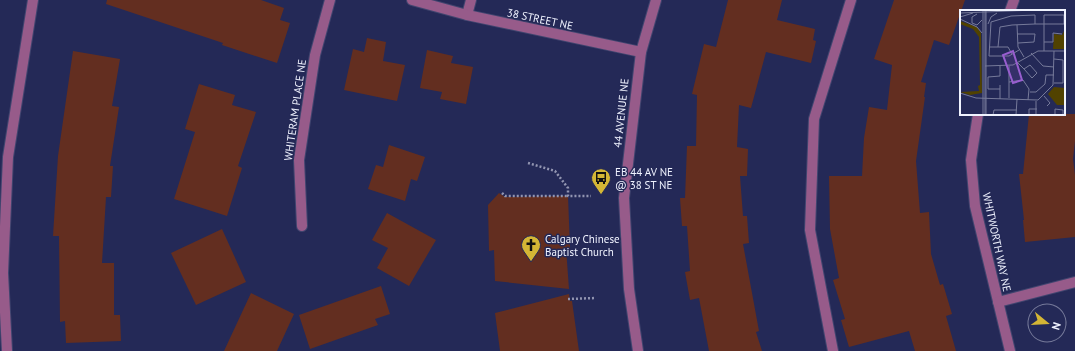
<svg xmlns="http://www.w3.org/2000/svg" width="1075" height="351" viewBox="0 0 1075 351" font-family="'PT Sans',sans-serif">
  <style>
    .building { fill: #632e20 }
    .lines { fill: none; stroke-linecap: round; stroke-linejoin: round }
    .service-casing { stroke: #41456f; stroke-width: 12 }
    .minor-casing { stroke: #41456f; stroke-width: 12 }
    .tertiary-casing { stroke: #41456f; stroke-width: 12 }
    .path { stroke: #9295b1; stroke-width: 2.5; stroke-dasharray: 2 2; stroke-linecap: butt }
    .service { stroke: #975b8a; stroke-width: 10 }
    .minor { stroke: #975b8a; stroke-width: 10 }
    .tertiary { stroke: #975b8a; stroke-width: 10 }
    .labels { text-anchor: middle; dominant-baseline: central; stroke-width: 3; stroke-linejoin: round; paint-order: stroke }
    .street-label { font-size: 11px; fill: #f0f3ff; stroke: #242957 }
    .poi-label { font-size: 11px; fill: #f0f3ff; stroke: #242957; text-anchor: start }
    .inset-road { fill: none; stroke: #767a9a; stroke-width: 1 }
    .view { fill: #985ecf; fill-opacity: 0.15; stroke: #985ecf; stroke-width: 2 }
    .inset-edge { fill: none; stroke: #f0f3ff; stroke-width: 2 }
  </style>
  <rect width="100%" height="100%" fill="#242957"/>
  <g class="building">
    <path d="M107,0H261L284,8L280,20L290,23L277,63L222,45L223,43L106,4Z"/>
    <path d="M728,0H782L777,20L815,29L813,40L816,41L811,63L766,52L751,108L739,105L737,147L748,149L747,176H740L743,216H747L749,243L743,244L759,331L756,332L762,351H709L699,298L690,300L685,272L690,271L687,226H682L680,198H685L687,146H696L697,95L692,94L704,44L716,47Z"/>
    <path d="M894,0H965L949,45L934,40L921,82L926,83L924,97H925L916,161L920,213L929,212L931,254L940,285L943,284L952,314L946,316L956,351H915L909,331L849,347L841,320L845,319L833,280L839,278L830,229L829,176H862L864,138L869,107L887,110L892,65L874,59Z"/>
    <path d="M367,38L386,42L383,61L405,65L397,101L344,90L353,49L364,52Z"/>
    <path d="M427,50L453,56L451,63L473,67L466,104L440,99L442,92L420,88Z"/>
    <path d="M73,51L120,59L112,106L119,107L110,166H113L111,197H106L102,263H114V315H120L121,341L66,343L65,321L60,322L59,236H53L58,156Z"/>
    <path d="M199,84L235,95L232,105L256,112L238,166L242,168L227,216L174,199L195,132L185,129Z"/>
    <path d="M1029,114H1075V141L1073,159L1075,175V237L1025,242L1023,220H1024L1019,174H1023Z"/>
    <path d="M389,145L425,157L417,181L411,179L405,201L368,189L376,165L383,167Z"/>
    <path d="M499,193L505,197L568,196L570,248H566L569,289L495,281L494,250L489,251L488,205Z"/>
    <path d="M387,213L436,240L409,286L377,268L388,248L372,240Z"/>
    <path d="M222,229L246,282L196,305L171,253Z"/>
    <path d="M381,286L390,314L375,319L378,325L310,349L299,315Z"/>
    <path d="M251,293L294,314L277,351H224Z"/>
    <path d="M569,294L570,301H572L579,351H500L495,313Z"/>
  </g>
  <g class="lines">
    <g class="service-casing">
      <g id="service">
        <path d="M467,15L471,0"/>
        <path d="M833,351L810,230L814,119L851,0"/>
      </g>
    </g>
    <g class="minor-casing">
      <g id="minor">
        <path d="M412,0L467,15L641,52"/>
        <path d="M1010,11L1014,0"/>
        <path d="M978,114L971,160L975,206L1010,351"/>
        <path d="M302,226L299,160L315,55L330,0"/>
        <path d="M998,302L1075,282"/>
        <path d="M7,351L3,273L8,157L33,0"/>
      </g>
    </g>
    <g class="tertiary-casing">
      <path id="tertiary" d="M638,351L629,289L624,198L641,52L656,0"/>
    </g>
    <g class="path">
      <path d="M528,163L555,171L568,188V196H591"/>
      <path d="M502,193L505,196H568"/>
      <path d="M568,299L596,298"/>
    </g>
    <use href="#service" class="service"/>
    <use href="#minor" class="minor"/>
    <use href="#tertiary" class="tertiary"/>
  </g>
  <defs>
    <g id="bus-pin" transform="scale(1)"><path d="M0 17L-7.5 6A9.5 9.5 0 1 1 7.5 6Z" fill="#d4b635" stroke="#242957"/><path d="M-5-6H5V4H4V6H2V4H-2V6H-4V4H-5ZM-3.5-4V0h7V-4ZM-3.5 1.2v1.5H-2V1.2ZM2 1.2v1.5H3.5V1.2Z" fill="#111"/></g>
    <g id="church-pin" transform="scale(1)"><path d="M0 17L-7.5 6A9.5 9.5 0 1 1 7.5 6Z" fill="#d4b635" stroke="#242957"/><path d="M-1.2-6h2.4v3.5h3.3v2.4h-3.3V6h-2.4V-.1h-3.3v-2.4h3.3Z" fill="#111"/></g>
  </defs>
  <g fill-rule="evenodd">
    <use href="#bus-pin" x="601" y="178"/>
    <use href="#church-pin" x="531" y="245"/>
  </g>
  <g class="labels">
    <g class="street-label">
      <text transform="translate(540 19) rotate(12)">38 STREET NE</text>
      <text transform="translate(295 110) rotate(-82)">WHITERAM PLACE NE</text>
      <text transform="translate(621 113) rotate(-84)">44 AVENUE NE</text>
      <text transform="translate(997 242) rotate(78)">WHITWORTH WAY NE</text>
    </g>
    <g class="poi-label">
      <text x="615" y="172">EB 44 AV NE<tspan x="615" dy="13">@ 38 ST NE</tspan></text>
      <text x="545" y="239">Calgary Chinese<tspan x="545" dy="13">Baptist Church</tspan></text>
    </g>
  </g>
  <g transform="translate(960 10)">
    <rect width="105" height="105" fill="#242957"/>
    <path d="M0,11L17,17L21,23L22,83L10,85L0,82L19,81L18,76L20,75L19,27L13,19L0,14Z" fill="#514200"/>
    <path d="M105,19V39H93L94,24L102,25ZM94,77L105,78V95H97L88,84Z" fill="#514200"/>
    <path class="inset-road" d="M25,0V105M0,3L75,0M17,4L12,7V13L17,15L22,10M0,7L13,3M0,9L17,17L22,23M28,14L31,7L37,3M57,15L58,37L64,47M57,24H75L74,32L58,33M84,32H93V23L102,24M29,37H48L52,44M38,37L40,17L52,15L75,14H104V5H84V41M59,40L49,46H29L31,12L51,6L75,5V14M71,43L83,56L94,57M94,49L103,50V73H94M58,53L64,59L72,68L77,63L70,55L64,59M25,56L53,55L78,41H105M40,56V66L28,67V79H40M49,56V88M49,72L63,70L69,79L68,90M70,82H76L85,74L86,65H94M0,83L16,88L78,90L93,75L94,41M84,86L90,93L87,96M40,89V75M76,91V105M23,105V0M26,105V0M33,105L34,100H57M56,105L57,89M69,105V99H77M95,105V99L103,100V105"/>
    <path class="view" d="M53,41L62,70L53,73L43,45Z"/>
    <rect width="105" height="105" class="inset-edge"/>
  </g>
  <g transform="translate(1047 323) rotate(108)"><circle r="19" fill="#242957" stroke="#767a9a"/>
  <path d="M0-3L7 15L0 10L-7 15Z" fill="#d4b635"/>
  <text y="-6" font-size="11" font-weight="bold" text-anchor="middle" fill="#f0f3ff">N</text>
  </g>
</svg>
